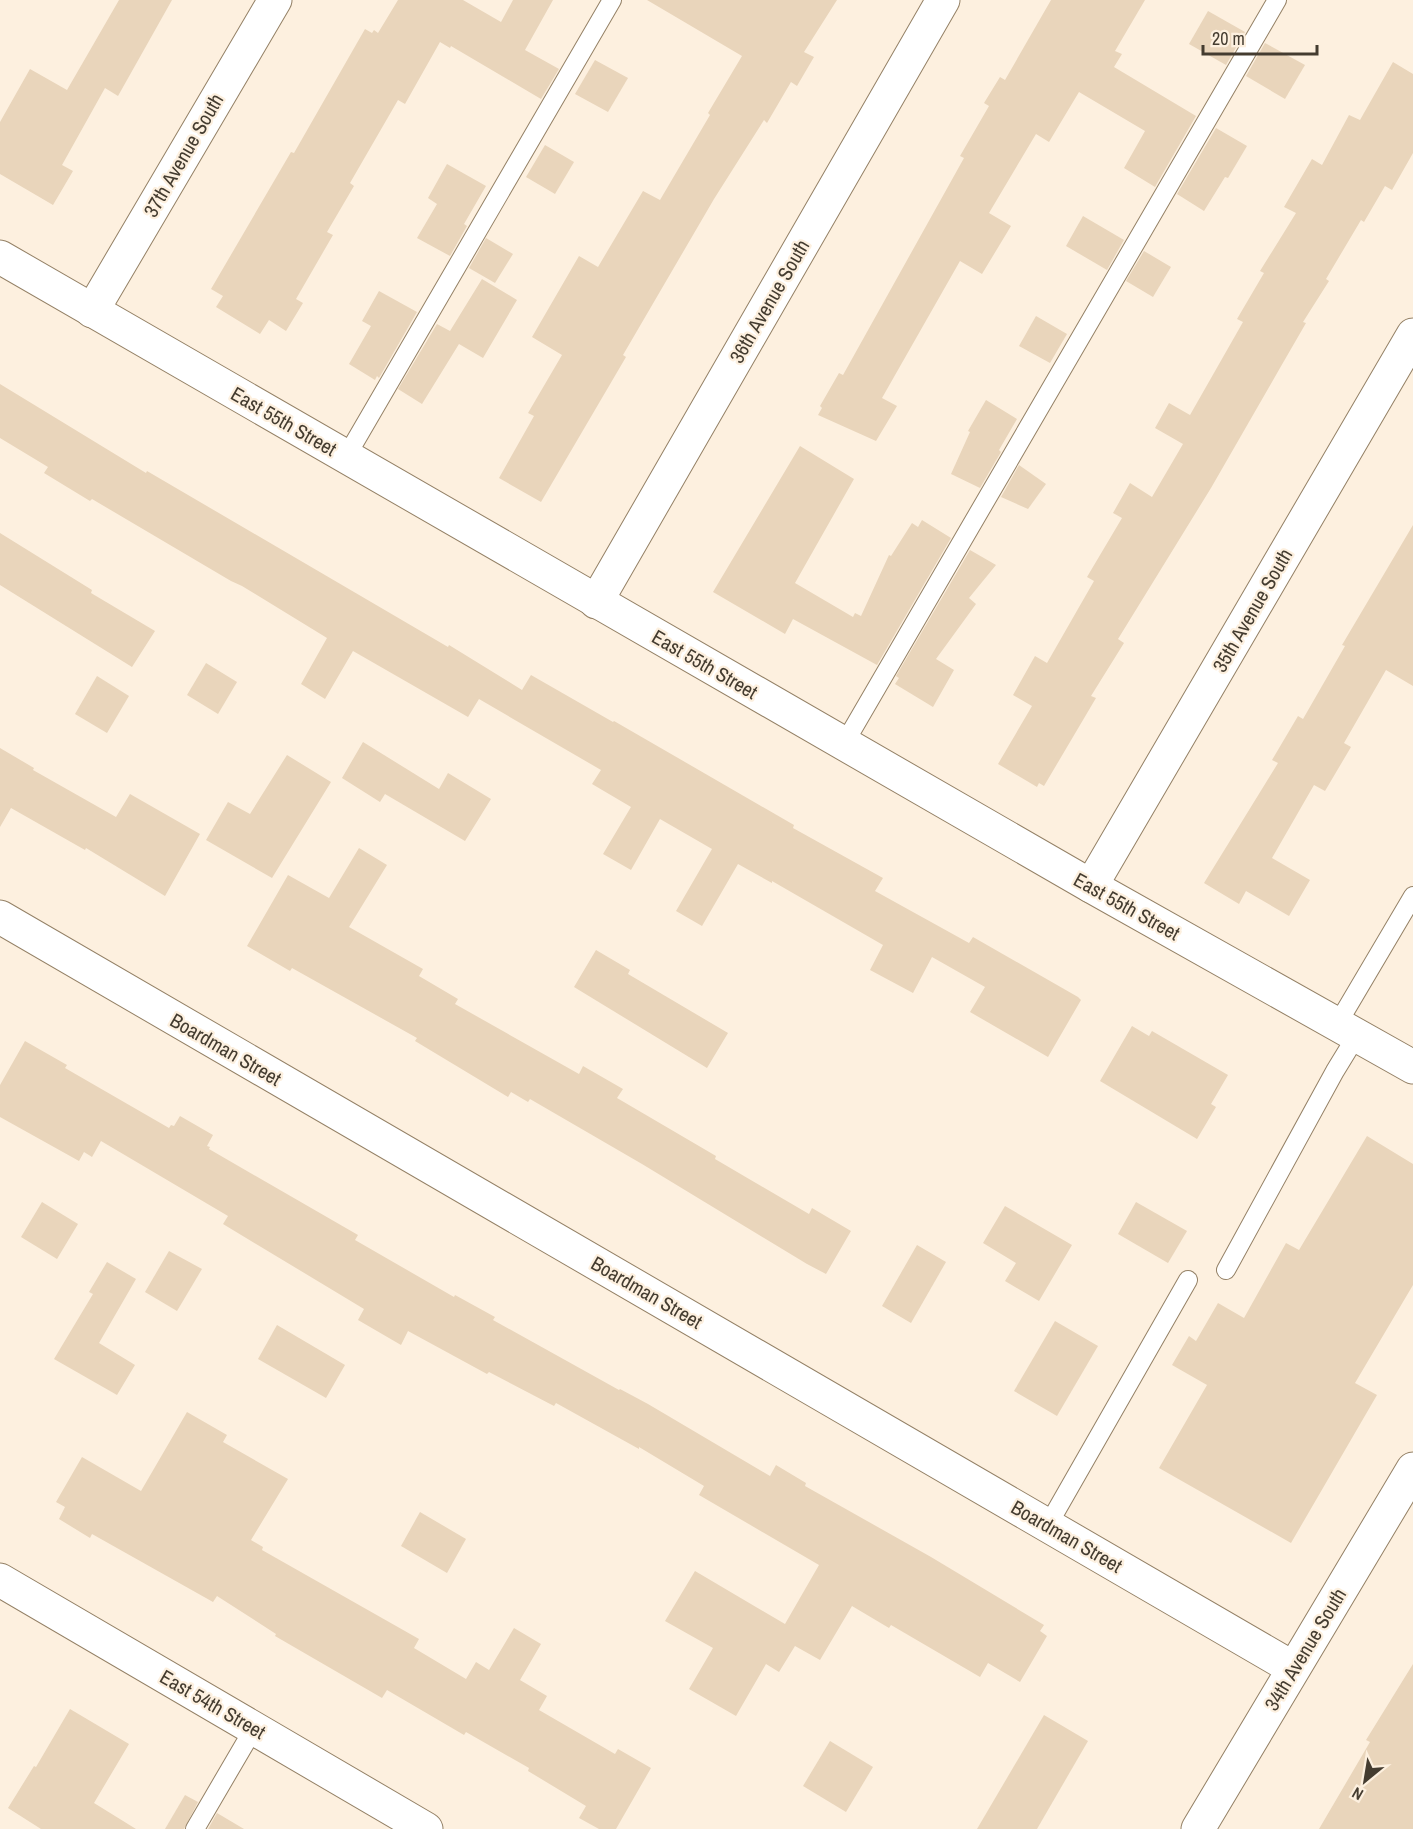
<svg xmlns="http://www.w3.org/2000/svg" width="1413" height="1829" viewBox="0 0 1413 1829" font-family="'Archivo Narrow',sans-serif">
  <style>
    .building { fill: #e9d5bb }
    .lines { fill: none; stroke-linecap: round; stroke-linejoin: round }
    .lane-casing { stroke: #948166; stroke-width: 20 }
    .street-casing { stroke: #948166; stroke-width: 35 }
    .secondary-casing { stroke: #948166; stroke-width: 35 }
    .lane { stroke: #fff; stroke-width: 18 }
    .street { stroke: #fff; stroke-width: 33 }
    .secondary { stroke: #fff; stroke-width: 33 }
    .labels { text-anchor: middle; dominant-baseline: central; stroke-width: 4.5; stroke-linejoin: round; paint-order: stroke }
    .street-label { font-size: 20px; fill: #443c30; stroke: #fdf0df }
  </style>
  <rect width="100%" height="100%" fill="#fdf0df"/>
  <g class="building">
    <path d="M119,0H172L118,96L105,88L62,165L73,171L53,205L0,174V122L30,69L67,90Z"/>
    <path d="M398,0H463L501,22L513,0H553L525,50L559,69L541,99L451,46L450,48L440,42L405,104L398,100L350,183L354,186L327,232L333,235L296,299L303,303L286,331L269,320L260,334L216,307L223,296L211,289L291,152L294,153L365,29L372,33L374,30L378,33Z"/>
    <path d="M647,0H837L804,52L814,57L797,86L791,82L767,123L764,120L714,199L623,355L626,357L541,502L499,478L534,416L528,413L562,355L532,337L579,256L598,267L643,191L660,200L710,115L708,113L742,56Z"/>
    <path d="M1051,0H1145L1115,51L1122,54L1114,67L1196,116L1155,187L1124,168L1145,131L1079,92L1049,142L1036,134L989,213L1011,226L982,274L960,261L882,398L897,406L876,441L818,415L822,408L820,406L839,373L843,375L964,158L960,156L989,106L984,103L1000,77L1005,80Z"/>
    <path d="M1208,11L1245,32L1226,65L1189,44Z"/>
    <path d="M1265,43L1305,65L1285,99L1246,76Z"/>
    <path d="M595,60L628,78L608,112L575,94Z"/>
    <path d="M1393,62L1413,74V153L1392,190L1385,186L1364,222L1361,220L1326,279L1329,281L1303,322L1306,323L1280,368L1211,488L1118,639L1124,643L1091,696L1096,698L1044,786L1039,783L1037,787L998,764L1032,706L1013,695L1035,656L1047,663L1094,581L1087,577L1122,518L1113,513L1130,483L1152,497L1183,444L1155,428L1169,403L1190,415L1243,322L1237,319L1264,273L1260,271L1296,213L1284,207L1312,159L1322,165L1349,115L1360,120Z"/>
    <path d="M1216,128L1247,146L1228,178L1225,177L1204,211L1177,194Z"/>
    <path d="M545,145L574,162L555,194L526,177Z"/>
    <path d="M447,164L486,186L464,224L467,226L450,256L417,238L437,204L428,198Z"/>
    <path d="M1083,216L1124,240L1107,270L1066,246Z"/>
    <path d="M486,238L513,254L495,283L469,268Z"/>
    <path d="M1144,251L1171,267L1153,297L1126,281Z"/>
    <path d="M482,279L517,300L483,358L459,344L422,404L398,389L437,324L450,331Z"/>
    <path d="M379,291L417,312L379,378L377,376L375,380L349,364L371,326L362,321Z"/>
    <path d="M1036,316L1067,334L1050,363L1019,346Z"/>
    <path d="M0,384L146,473L147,471L448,647L449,645L522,690L531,675L613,722L614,721L794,825L793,828L883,878L875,891L969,943L973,937L1078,997L1081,1000L1048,1057L970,1012L985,987L932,957L913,993L870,970L883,945L772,881V883L738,864L702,926L676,911L712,849L660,819L631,870L603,854L631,807L592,784L601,770L479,699L468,717L353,651L325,699L301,684L327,638L242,586L231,581L92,499L90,501L44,473L48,467L0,438Z"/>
    <path d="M986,400L1017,419L999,450L1001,452L980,488L951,474L970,432L968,431Z"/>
    <path d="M800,446L854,479L795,583L853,617L855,613L861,616L889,555L891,556L912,523L918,527L922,520L951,538L877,665L793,619L785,634L713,592Z"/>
    <path d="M1019,465L1046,484L1028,509L1001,497Z"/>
    <path d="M1413,525V686L1386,670L1344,743L1351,747L1325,791L1314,785L1272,858L1310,880L1289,916L1246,891L1239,904L1204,883L1278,763L1272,760L1298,716L1303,719L1345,646L1342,645Z"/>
    <path d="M0,533L92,590L91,593L155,631L132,667L0,585Z"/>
    <path d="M970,550L996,565L969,598L976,604L936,659L954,670L933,707L895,684L899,678L896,676Z"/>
    <path d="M206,663L237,682L218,714L187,695Z"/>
    <path d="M97,676L129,696L107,733L75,714Z"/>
    <path d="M363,742L439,789L448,773L491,799L465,841L385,794L380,802L342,778Z"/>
    <path d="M0,748L34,768L33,770L116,817L130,794L200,834L165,896L86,848L85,850L11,808L0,827Z"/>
    <path d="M287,755L331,782L272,878L206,840L228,802L250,814Z"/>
    <path d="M359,848L387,865L349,927L423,969L419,976L458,999L455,1004L579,1074L583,1066L623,1089L617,1098L716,1156L715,1159L809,1214L812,1208L851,1231L826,1274L807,1264L642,1164L530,1099L528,1102L511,1092L508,1097L415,1041L417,1038L292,968L290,971L247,946L288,875L329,898Z"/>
    <path d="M596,950L630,970L628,974L728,1033L707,1068L574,987Z"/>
    <path d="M1132,1026L1149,1036L1152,1031L1228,1075L1211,1104L1216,1107L1197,1139L1100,1081Z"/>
    <path d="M25,1041L67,1065L65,1068L169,1128L171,1125L174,1126L180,1116L213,1135L207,1146L210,1147L209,1149L358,1235L355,1240L454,1297L455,1295L495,1317L493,1320L619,1390L620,1389L648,1404L765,1473L770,1476L776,1465L806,1483L805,1486L931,1557L1044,1625L1040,1631L1047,1636L1020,1682L988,1663L980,1677L891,1625L889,1628L852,1606L820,1660L795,1646L779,1672L766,1664L736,1716L689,1689L713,1648L665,1621L695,1571L785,1624L819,1565L699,1495L704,1486L639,1447V1449L556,1403L554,1406L489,1372L487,1374L408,1331L401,1345L358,1320L364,1309L223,1224L228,1216L101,1141L92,1157L84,1152L79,1161L0,1117V1085Z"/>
    <path d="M1367,1136L1413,1164V1285L1355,1383L1377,1395L1291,1543L1159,1468L1207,1385L1172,1365L1189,1336L1196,1341L1218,1303L1244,1318L1286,1243L1299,1250Z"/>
    <path d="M42,1202L78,1224L57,1259L21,1237Z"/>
    <path d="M1136,1202L1187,1231L1168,1263L1118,1234Z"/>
    <path d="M1005,1206L1072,1245L1039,1301L1005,1281L1016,1263L983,1243Z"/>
    <path d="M917,1245L946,1262L911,1323L882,1306Z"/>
    <path d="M169,1251L202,1269L177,1311L145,1292Z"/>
    <path d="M107,1262L136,1279L99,1343L135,1365L117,1395L54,1359L93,1294L89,1292Z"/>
    <path d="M1055,1321L1098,1346L1057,1416L1014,1391Z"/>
    <path d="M277,1325L345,1365L326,1398L258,1359Z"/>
    <path d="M187,1412L227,1435L223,1442L288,1479L251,1540L263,1547L262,1550L419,1639L414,1648L466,1679L476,1662L489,1670L514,1628L541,1644L520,1680L547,1696L539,1710L615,1754L618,1749L651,1768L616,1829H599L579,1818L586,1806L528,1771L529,1768L466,1732L464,1735L387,1690L382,1698L275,1636L276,1634L217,1596L213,1602L92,1534L90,1538L59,1519L65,1507L56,1502L82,1457L141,1491Z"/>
    <path d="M420,1512L466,1539L447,1573L401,1546Z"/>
    <path d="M1413,1664V1829H1319L1370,1742L1366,1740Z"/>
    <path d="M70,1709L129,1744L94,1803L136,1829H41L8,1808L34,1766L36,1767Z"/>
    <path d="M1044,1715L1088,1741L1037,1829H977Z"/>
    <path d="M830,1741L873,1767L846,1812L803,1786Z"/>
    <path d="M185,1795L198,1802L184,1829H165Z"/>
    <path d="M217,1813L244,1829H208Z"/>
  </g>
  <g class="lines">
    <g class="lane-casing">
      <g id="lane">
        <path d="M346,457L612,0"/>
        <path d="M844,744L1277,0"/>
        <path d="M1338,1023L1413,896"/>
        <path d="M1226,1270L1335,1071L1357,1035"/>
        <path d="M1048,1525L1188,1280"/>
        <path d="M195,1829L254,1728"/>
      </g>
    </g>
    <g class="street-casing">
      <g id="street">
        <path d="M0,257L1091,886L1413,1067"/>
        <path d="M92,311L275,0"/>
        <path d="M596,602L943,0"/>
        <path d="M1091,886L1413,335"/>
        <path d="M0,917L1293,1668"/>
      </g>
    </g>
    <g class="secondary-casing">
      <g id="secondary">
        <path d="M0,1580L426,1829"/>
        <path d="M1198,1829L1413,1469"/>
      </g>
    </g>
    <use href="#lane" class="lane"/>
    <use href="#street" class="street"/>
    <use href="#secondary" class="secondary"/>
  </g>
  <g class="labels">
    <g class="street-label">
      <text transform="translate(183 155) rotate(-60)">37th Avenue South</text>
      <text transform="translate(769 301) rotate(-60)">36th Avenue South</text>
      <text transform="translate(284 421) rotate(30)">East 55th Street</text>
      <text transform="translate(1252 610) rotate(-60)">35th Avenue South</text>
      <text transform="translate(705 664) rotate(30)">East 55th Street</text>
      <text transform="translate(1127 906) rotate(29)">East 55th Street</text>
      <text transform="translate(226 1049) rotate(30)">Boardman Street</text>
      <text transform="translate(647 1292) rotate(30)">Boardman Street</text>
      <text transform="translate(1067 1536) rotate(30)">Boardman Street</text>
      <text transform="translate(1305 1649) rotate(-59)">34th Avenue South</text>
      <text transform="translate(213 1704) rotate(30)">East 54th Street</text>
    </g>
  </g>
  <g transform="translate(1365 1781) rotate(210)" stroke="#fdf0df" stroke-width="4.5" paint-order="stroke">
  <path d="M0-4.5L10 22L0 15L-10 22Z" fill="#443c30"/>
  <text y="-9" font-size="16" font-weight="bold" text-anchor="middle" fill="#443c30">N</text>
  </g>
  <path d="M1203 45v9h114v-9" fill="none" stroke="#443c30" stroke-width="3"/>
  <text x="1212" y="45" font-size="18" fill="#443c30" stroke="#fdf0df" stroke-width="4.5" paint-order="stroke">20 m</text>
</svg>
